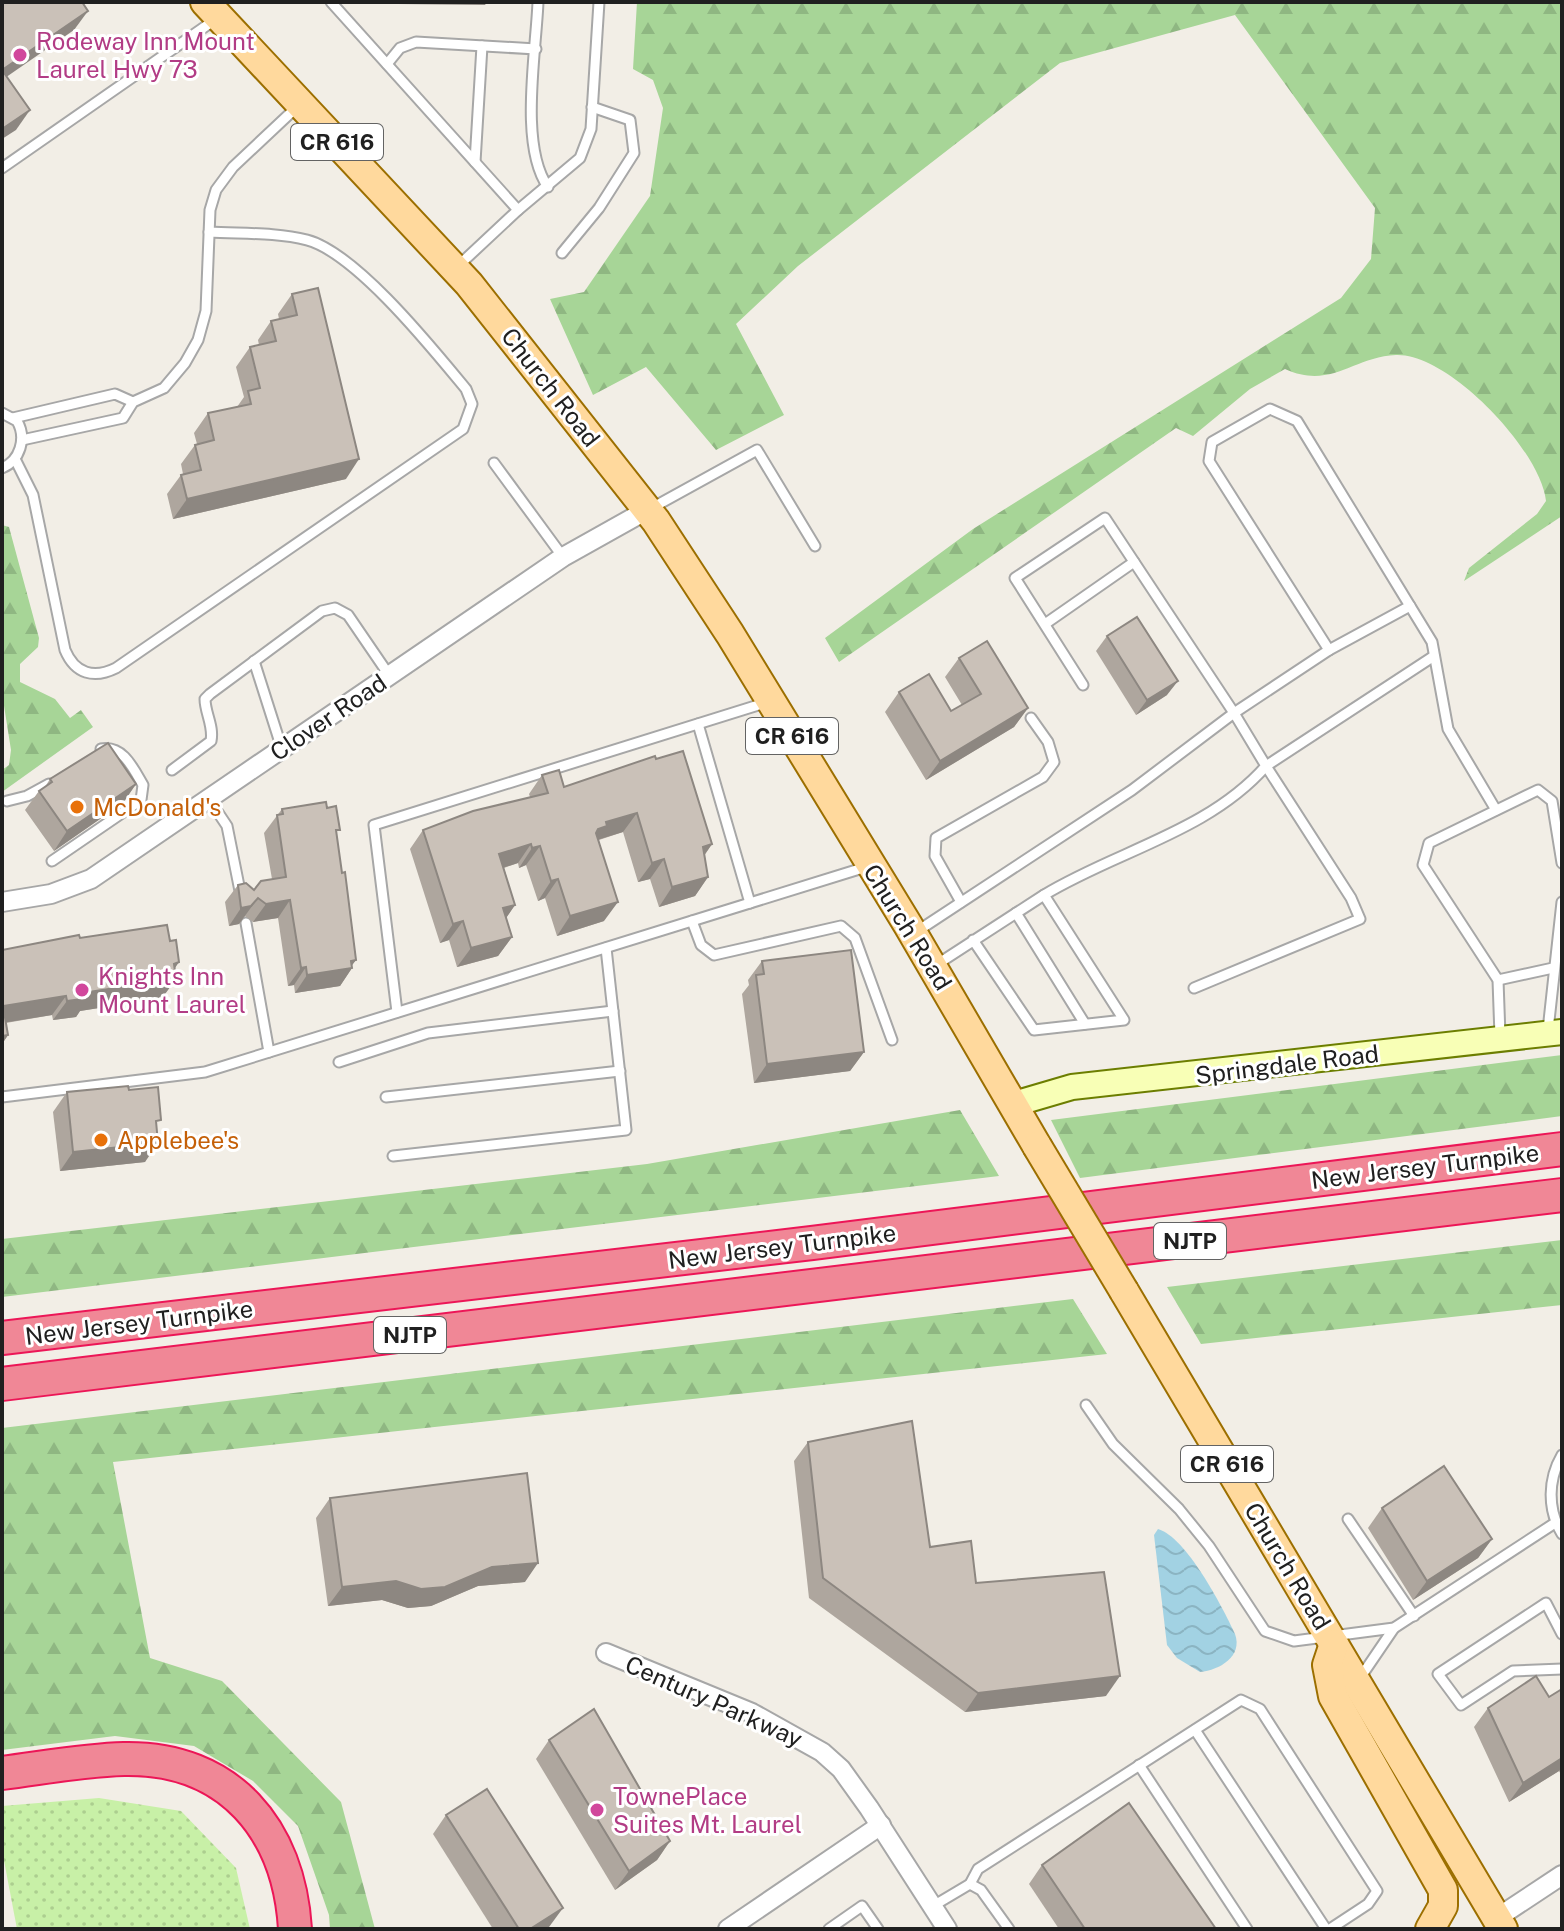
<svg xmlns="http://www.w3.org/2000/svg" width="1564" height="1931" viewBox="0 0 1564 1931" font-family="'Public Sans',sans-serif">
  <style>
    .grass { fill: url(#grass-dots) }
    .forest { fill: url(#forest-firs) }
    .water { fill: url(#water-waves) }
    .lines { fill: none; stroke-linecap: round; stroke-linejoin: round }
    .lane-casing { stroke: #a7a7a7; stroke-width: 13 }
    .street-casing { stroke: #a7a7a7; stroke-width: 22 }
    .secondary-casing { stroke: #6c7e00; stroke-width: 28 }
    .primary-casing { stroke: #9c6f00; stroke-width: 32 }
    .highway-casing { stroke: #ec1657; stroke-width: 36 }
    .lane { stroke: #fff; stroke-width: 9 }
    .street { stroke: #fff; stroke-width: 18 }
    .secondary { stroke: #f8ffb6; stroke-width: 24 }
    .primary { stroke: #ffd99d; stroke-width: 28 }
    .highway { stroke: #f08796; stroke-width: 32 }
    .primary-bridge-casing { stroke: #9c6f00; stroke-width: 32; stroke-linecap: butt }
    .primary-bridge { stroke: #ffd99d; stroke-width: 28 }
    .wall { fill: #aea69e }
    .shaded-wall { fill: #8d8781 }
    .building { fill: #cac1b8; stroke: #8d8781; stroke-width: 2 }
    .hotel-dot { fill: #d1479c; stroke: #fff; stroke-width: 3 }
    .food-dot { fill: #e8710a; stroke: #fff; stroke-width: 3 }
    .labels { text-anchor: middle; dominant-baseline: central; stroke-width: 6; stroke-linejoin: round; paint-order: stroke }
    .shield { fill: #fff; stroke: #636363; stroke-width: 2 }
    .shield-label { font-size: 22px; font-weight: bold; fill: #202020 }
    .hotel-label { font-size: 24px; fill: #b23c85; stroke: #fff; text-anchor: start }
    .street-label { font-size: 24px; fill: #202020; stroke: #fff }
    .food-label { font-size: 24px; fill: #c56008; stroke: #fff; text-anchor: start }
  </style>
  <defs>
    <pattern id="grass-dots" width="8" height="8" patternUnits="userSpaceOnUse" patternTransform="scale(2)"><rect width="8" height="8" fill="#c8f0a7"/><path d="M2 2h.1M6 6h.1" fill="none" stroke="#acce8f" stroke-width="1.8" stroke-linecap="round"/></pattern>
    <pattern id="forest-firs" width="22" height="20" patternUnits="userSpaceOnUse" patternTransform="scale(2)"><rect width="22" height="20" fill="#a7d597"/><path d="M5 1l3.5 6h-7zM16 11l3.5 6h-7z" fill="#8fb782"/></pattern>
    <pattern id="water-waves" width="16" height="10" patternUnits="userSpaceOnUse" patternTransform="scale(2)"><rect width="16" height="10" fill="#a2d2e3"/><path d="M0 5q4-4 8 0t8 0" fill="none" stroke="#8bb4c2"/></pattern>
  </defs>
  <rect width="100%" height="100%" fill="#f2eee6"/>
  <path class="grass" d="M99,1798L181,1811L236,1868L250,1929H17L2,1850V1806Z"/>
  <g class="forest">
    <path d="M637,2H1562V516L1464,581L1469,568L1537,514L1546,501C1541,451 1449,353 1396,355C1352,357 1331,390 1285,369L1250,389L1193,436L1176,428L839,662L825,638L973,529L1341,298L1371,259L1375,208L1235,15L1060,63L798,266L736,324L784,415L716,450L646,367L593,395L550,299L584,292L650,196L663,108L653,80L633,69Z"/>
    <path d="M2,525L9,527L39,638L38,647L20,664V682L55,699L70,718L81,710L93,727L2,792V770L9,765L11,750L2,693Z"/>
    <path d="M1562,1055V1116L1080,1178L1051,1120Z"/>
    <path d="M960,1110L999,1176L2,1297V1239L647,1164Z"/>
    <path d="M1562,1240V1305L1201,1344L1167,1287Z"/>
    <path d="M1073,1299L1107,1354L113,1462L150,1658L222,1681L341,1802L375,1929H330L329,1915L298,1826L253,1781L194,1746L115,1736L2,1750V1428Z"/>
  </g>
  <path class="water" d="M1158,1529C1186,1537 1222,1606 1235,1634C1243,1656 1220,1670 1200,1672L1177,1658L1167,1645L1154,1535Z"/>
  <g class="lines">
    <g class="lane-casing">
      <g id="lane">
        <path d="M331,2L518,210L457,267"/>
        <path d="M538,2C536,53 519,146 548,187"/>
        <path d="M387,64L400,48L416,42L536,49"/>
        <path d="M475,162L482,46"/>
        <path d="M2,168L216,19"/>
        <path d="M518,210L580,158L591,129L599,2"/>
        <path d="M562,253L599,208L634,153L630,120L592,107"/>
        <path d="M2,413L17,421C27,438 20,461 2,468"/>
        <path d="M13,418L115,394L133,402"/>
        <path d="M22,440L123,418L133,402L164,388L185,363L198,340L206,311L210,210L216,190L233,167L299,105"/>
        <path d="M15,459L33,495L65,650C75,674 94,679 116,668L463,429L472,404L466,389C432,348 356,253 307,240C276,232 240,234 209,232"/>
        <path d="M494,463L563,557"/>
        <path d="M650,509L757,450L815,546"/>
        <path d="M1045,624L1134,562"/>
        <path d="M1329,650L1410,606"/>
        <path d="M254,661L282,749"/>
        <path d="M698,724L750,903"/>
        <path d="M172,770L211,741C214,726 205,713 205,699L210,694L322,611L335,608L348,615L389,675"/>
        <path d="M209,799L227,826L241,896"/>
        <path d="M7,801L27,796L49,784"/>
        <path d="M52,861L141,800L143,785C133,768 123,745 101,749"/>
        <path d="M1044,895C1116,851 1208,832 1266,766L1234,713L1329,650L1209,461L1212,442L1270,409L1297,421L1432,642L1448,729L1496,810"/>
        <path d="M961,902L935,856L936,838L1043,777L1054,762L1048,742L1031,718"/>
        <path d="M1016,913L1085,1024"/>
        <path d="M692,921L701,945L714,955L841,926L855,938L892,1040"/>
        <path d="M246,923L269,1052"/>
        <path d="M916,932L1132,790L1234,713L1105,518L1015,578L1083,685"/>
        <path d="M936,965L1044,895L1124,1020L1034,1030L973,940"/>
        <path d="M1498,980L1553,968"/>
        <path d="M1194,988L1360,919L1351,898L1266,766L1434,656"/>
        <path d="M397,1012L374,825L768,702"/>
        <path d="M1548,1030L1562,902"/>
        <path d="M1500,1036L1498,980L1423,865L1429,843L1538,790L1552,801L1562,863"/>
        <path d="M339,1062L428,1033L613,1011"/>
        <path d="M2,1097L205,1072L866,867"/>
        <path d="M386,1097L620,1071"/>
        <path d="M393,1156L626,1130L606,948"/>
        <path d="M1086,1405L1113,1444L1179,1509L1209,1546L1265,1631L1294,1641L1394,1628L1555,1523"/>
        <path d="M1562,1455C1548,1479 1547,1509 1562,1534"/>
        <path d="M1348,1519L1414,1616"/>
        <path d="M1562,1634L1546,1603L1438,1674L1461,1705L1513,1671L1562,1669"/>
        <path d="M1360,1678L1394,1628"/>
        <path d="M1195,1730L1326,1929"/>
        <path d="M1139,1765L1247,1929"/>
        <path d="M970,1884L981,1890L1009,1929"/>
        <path d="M933,1906L970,1884L978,1869L1241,1700L1260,1709L1377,1891L1368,1904L1330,1929"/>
        <path d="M829,1929L862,1906L878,1929"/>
      </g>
    </g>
    <g class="street-casing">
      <g id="street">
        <path d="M2,902L51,894L91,879L563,557L647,510"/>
        <path d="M606,1653L752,1713L822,1752L841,1769L869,1808L947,1929"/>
        <path d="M1497,1918L1562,1875"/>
        <path d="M728,1929L881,1825"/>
      </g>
    </g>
    <g class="secondary-casing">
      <path id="secondary" d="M1014,1104L1072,1087L1562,1032"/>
    </g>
    <g class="primary-casing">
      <g id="primary">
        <path d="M205,2L469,284L656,521L730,634L908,925L1037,1146"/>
        <path d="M1124,1291L1503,1929"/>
        <path d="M1334,1644L1327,1665L1333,1696L1443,1890V1906L1430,1929"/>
      </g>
    </g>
    <g class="highway-casing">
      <g id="highway">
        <path d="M2,1338L812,1243L1562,1149"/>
        <path d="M2,1384L1562,1195"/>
        <path d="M2,1773C42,1768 84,1760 124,1759C230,1757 289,1830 295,1929"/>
      </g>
    </g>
    <use href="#lane" class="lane"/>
    <use href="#street" class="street"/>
    <use href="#secondary" class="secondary"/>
    <use href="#primary" class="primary"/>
    <use href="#highway" class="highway"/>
    <g class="primary-bridge-casing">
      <path id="primary-bridge" d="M1037,1146L1124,1291"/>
    </g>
    <use href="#primary-bridge" class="primary-bridge"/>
  </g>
  <g class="wall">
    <path d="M292,294L346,479L173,519L167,494L181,475L183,474L181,464L195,445L197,444L194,433L208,413L237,407L244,397L236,367L250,347L259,345L258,340L271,321L279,319L278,314Z"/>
    <path d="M1107,636L1167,695L1136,715L1096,651Z"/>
    <path d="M959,658L1028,708L1014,727L926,780L885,712L899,692L951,711L962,705L945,677Z"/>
    <path d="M656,759L712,844L704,856L708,877L695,896L659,907L650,879L638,882L623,832L599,840L604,921L557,936L545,898L538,901L526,865L519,868L518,863L504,868L515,905L506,918L512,937L498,956L457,967L449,940L440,943L410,849L423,830L530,797L529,794L542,775L564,787Z"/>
    <path d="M50,779L136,784L123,803L54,851L25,810L39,791L45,787Z"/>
    <path d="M327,808L336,835L356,960L352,965V968L340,986L295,993L294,985L288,986L278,918L253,922L245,916L239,924L229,926L225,902L238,885L254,890L272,879L264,833L282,809Z"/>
    <path d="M80,938L175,969L176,979L162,998L80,1011L76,1017L53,1020L52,1015L6,1023L8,1035L2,1044V950Z"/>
    <path d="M762,961L864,1052L850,1071L754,1083L742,994L749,985L748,980Z"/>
    <path d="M67,1092L157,1127L145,1162L60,1171L53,1112Z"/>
    <path d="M808,1442L930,1547L1106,1696L965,1712L809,1598L794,1461Z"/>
    <path d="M330,1498L525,1582L478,1586L431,1606L408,1608L382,1600L328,1606L316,1518Z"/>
    <path d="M1382,1508L1492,1539L1478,1558L1413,1600L1368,1528Z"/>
    <path d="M1562,1689V1776L1559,1771L1509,1802L1474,1727L1488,1708L1549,1697Z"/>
    <path d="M549,1740L670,1841L657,1860L615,1890L536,1759Z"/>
    <path d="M446,1815L549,1927L547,1929H493L433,1834Z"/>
    <path d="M1042,1865L1216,1929H1059L1029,1884Z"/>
  </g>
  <g class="shaded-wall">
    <path d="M400,2H487L485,5L398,4Z"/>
    <path d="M88,11L74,30L2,80V70Z"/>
    <path d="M30,110L16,130L2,139V129Z"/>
    <path d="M359,459L346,479L173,519L187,499Z"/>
    <path d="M1178,681L1167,695L1136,715L1147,700Z"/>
    <path d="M1028,708L1014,727L926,780L940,761Z"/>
    <path d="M136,784L123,803L54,851L67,831Z"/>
    <path d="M637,813L623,832L597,840L593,845L598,829L606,822Z"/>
    <path d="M531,844L518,863L486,873L499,854Z"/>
    <path d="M712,844L698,864L703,847Z"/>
    <path d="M540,846L526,865L519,868L532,848Z"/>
    <path d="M664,859L650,879L638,882L652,863Z"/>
    <path d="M708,877L695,896L659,907L672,887Z"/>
    <path d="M558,879L545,898L538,901L551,881Z"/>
    <path d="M258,898L239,924L229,926L241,908Z"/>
    <path d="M290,900L278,918L253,922L266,904Z"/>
    <path d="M618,902L604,921L557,936L570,916Z"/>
    <path d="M515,905L502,924L503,908Z"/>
    <path d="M463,921L449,940L440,943L453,924Z"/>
    <path d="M512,937L498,956L457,967L471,948Z"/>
    <path d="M356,960L349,969L352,968L340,986L295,993L307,975Z"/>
    <path d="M179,962L167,980L176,979L162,998L80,1011L76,1017L53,1020L67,1001L88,992Z"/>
    <path d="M306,967L294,985L288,986L301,968Z"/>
    <path d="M66,996L52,1015L2,1023L3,1006Z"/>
    <path d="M8,1035L2,1044V1036Z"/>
    <path d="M864,1052L850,1071L754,1083L767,1064Z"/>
    <path d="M158,1143L145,1162L60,1171L73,1152Z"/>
    <path d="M1492,1539L1478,1558L1413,1600L1427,1581Z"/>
    <path d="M538,1563L525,1582L478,1586L431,1606L408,1608L382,1600L328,1606L342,1587L492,1567Z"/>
    <path d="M1120,1676L1106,1696L965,1712L978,1693Z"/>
    <path d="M1562,1758V1767L1559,1771L1509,1802L1523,1783Z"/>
    <path d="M670,1841L657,1860L615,1890L629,1871Z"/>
    <path d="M563,1908L549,1927L547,1929H530Z"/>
  </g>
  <g class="building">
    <path d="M2,2H82L88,11L2,70Z"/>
    <path d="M2,70L30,110L2,129Z"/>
    <path d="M318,288L359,459L187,499L181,475L201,470L195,445L214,440L208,413L251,404L248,391L260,388L250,347L276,341L271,321L297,315L292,294Z"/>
    <path d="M1137,617L1178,681L1147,700L1107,636Z"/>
    <path d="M987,641L1028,708L940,761L899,692L929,674L951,711L981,694L959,658Z"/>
    <path d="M108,743L136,784L67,831L39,791L52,782L50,779Z"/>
    <path d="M683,751L712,844L703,847L708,877L672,887L664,859L652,863L637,813L606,822L607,826L598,829L596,833L618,902L570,916L558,879L551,881L540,846L532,848L531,844L499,854L515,905L503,908L512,937L471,948L463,921L453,924L423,830L473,811L548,793L542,775L559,770L564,787L655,756L656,759Z"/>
    <path d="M326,802L327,808L336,806L340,830H336L342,873L345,872L356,960L351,961L352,968L307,975L306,967L301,968L290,900L266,904L258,898L251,906L241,908L238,885L246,883L254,890L261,881L286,877L277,815L283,814L282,809Z"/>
    <path d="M167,925L170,941L176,940L179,962L174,964L176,979L88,992L89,998L67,1001L66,996L3,1006L8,1035L2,1036V950L79,935L80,938Z"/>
    <path d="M851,950L864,1052L767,1064L756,975L764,974L762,961Z"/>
    <path d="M128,1086L129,1090L158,1087L161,1120L156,1121L158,1143L73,1152L67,1092Z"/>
    <path d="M912,1421L930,1547L971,1541L976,1583L1104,1572L1120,1676L978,1693L823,1578L808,1442Z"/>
    <path d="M1444,1466L1492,1539L1427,1581L1382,1508Z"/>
    <path d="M527,1473L538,1563L492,1567L445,1587L421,1589L396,1581L342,1587L330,1498Z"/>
    <path d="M1536,1676L1549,1697L1562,1689V1758L1523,1783L1488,1708Z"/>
    <path d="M594,1709L670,1841L629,1871L549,1740Z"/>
    <path d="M487,1789L563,1908L530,1929H519L446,1815Z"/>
    <path d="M1129,1803L1216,1929H1085L1042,1865Z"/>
  </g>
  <g class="hotel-dot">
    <circle cx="20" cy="55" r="8"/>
    <circle cx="82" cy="990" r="8"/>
    <circle cx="597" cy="1810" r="8"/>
  </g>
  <g class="food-dot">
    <circle cx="77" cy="807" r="8"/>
    <circle cx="101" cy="1140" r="8"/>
  </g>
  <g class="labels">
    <g class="shield">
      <rect x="291" y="124" width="92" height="36" rx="6"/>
      <rect x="746" y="718" width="92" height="36" rx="6"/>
      <rect x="1154" y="1223" width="72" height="36" rx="6"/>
      <rect x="374" y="1317" width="72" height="36" rx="6"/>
      <rect x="1181" y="1446" width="92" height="36" rx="6"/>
    </g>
    <g class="shield-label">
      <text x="337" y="142">CR 616</text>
      <text x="792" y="736">CR 616</text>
      <text x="1190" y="1241">NJTP</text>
      <text x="410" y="1335">NJTP</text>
      <text x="1227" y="1464">CR 616</text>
    </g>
    <g class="hotel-label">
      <text x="36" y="41">Rodeway Inn Mount<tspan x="36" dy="28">Laurel Hwy 73</tspan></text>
      <text x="98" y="976">Knights Inn<tspan x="98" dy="28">Mount Laurel</tspan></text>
      <text x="613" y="1796">TownePlace<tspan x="613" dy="28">Suites Mt. Laurel</tspan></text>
    </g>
    <g class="street-label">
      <text transform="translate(551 387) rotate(52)">Church Road</text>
      <text transform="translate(328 717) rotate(-34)">Clover Road</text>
      <text transform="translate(908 927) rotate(58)">Church Road</text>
      <text transform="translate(1287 1064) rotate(-7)">Springdale Road</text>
      <text transform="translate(1425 1166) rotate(-7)">New Jersey Turnpike</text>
      <text transform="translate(782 1246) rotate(-7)">New Jersey Turnpike</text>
      <text transform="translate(139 1322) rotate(-7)">New Jersey Turnpike</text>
      <text transform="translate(1288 1566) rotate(59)">Church Road</text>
      <text transform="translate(714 1701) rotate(24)">Century Parkway</text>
    </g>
    <g class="food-label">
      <text x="93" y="807">McDonald's</text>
      <text x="117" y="1140">Applebee's</text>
    </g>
  </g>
  <rect width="1564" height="1931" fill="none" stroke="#202020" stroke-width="8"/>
</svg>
